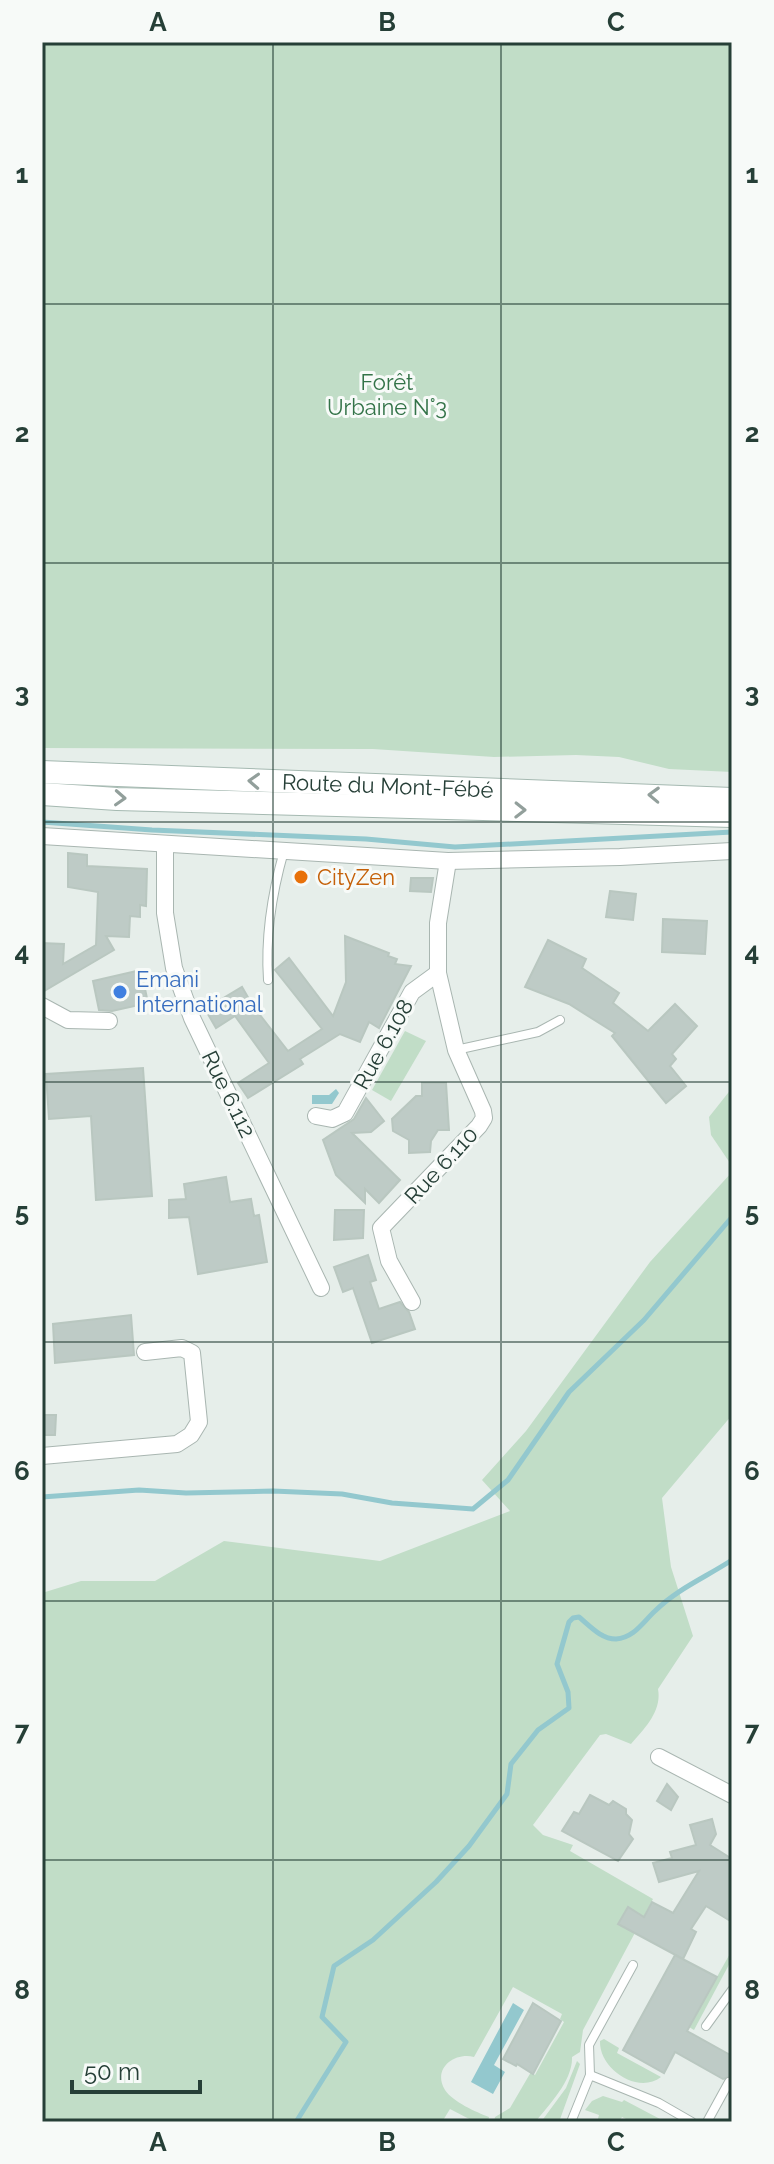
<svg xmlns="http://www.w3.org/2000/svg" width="774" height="2164" viewBox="0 0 774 2164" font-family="Raleway,sans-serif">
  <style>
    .green { fill: #c1ddc7 }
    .water { fill: #93c8ce }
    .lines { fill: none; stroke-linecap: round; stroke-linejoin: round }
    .stream { stroke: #93c8ce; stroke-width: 5 }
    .building { fill: #becbc6; stroke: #b9c7c0; stroke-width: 2 }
    .lane-casing { stroke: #a9b6b1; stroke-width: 10 }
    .street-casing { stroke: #a9b6b1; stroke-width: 18 }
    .secondary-casing { stroke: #a5b9b1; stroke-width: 24 }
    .lane { stroke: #fff; stroke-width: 8 }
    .street { stroke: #fff; stroke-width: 16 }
    .secondary { stroke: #fff; stroke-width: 22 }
    .oneway { stroke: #929f9b }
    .grid { fill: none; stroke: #263f37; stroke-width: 2; stroke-opacity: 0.55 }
    .food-dot { fill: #e8710a; stroke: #f7faf8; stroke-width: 3 }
    .shop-dot { fill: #3f7fe0; stroke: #f7faf8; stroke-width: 3 }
    .labels { text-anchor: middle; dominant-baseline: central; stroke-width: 6; stroke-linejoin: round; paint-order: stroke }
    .park-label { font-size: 22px; fill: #337348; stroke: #f7faf8 }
    .street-label { font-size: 22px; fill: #263f37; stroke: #f7faf8 }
    .food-label { font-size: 22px; fill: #c56008; stroke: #f7faf8; text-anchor: start }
    .shop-label { font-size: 22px; fill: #366cbe; stroke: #f7faf8; text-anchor: start }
    .neatline { fill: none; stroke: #263f37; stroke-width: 3 }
    .grid-label { font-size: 26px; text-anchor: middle; font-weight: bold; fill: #263f37 }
  </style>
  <rect width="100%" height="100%" fill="#e6eeea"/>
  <g class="green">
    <path d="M42,42H732V772L669,769L619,757L576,755L494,757L373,749L42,748Z"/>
    <path d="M405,1031L426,1041L391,1101L372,1090Z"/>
    <path d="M732,1088V1166L711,1135L709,1117Z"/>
    <path d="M732,1172V1415L662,1498L671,1567L693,1636L658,1689C662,1711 645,1728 631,1744L606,1734L600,1735L533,1825L543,1835L573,1845L570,1851L653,1899L583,2030L580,2052L572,2057C573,2080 549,2105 535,2122H494L495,2117L510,2108L531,2072L535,2075L564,2022L560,2019L562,2014L513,1987L474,2057C454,2052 432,2069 445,2090C453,2102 476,2112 489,2117L488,2122H475L450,2109L442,2122H42V1593L81,1581H155L224,1541L380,1561L510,1511L482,1480L526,1431L650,1262Z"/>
    <path d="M732,1950V1959L694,2030L689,2027Z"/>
    <path d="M604,2039L619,2048L617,2053L661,2077C638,2095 599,2069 600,2041Z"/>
    <path d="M577,2061L580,2064L559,2122H541L566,2088Z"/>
    <path d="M603,2096L622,2102L624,2100L660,2119L659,2122H632L622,2117L619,2122H597L599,2115L585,2110L592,2101Z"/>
  </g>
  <g class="water">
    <path d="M336,1089L339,1093L332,1104H312V1095H329Z"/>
    <path d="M513,2003L524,2010L494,2065L505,2072L493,2094L471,2082Z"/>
  </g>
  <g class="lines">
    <g class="stream">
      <path d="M42,822L152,830L366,839L455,847L732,832"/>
      <path d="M42,1497L139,1490L186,1493L273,1491L342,1494L392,1503L473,1509L508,1480L569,1392L644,1320L732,1217"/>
      <path d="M296,2122L346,2042L322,2017L334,1966L373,1940L436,1882L469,1846L507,1794L511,1764L538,1730L569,1708L568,1692L557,1664L569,1622L573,1618L579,1617C590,1626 601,1639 616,1639C634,1638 643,1622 655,1611C677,1589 706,1577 732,1560"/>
    </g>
  </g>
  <g class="building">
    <path d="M68,853L87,855V866L147,869L146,906L140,905V917L130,916L129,937L106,936L114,950L44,991L42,943L64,944L63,964L96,945L98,892L68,887Z"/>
    <path d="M411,878H433L431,892L410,891Z"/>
    <path d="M610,891L636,894L633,920L606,917Z"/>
    <path d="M663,919L707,921L705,954L662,952Z"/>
    <path d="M345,936L389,953L388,956L397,959L395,964L411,966L379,1028L369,1022L360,1042L340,1034L300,1059L303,1064L248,1098L238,1083L269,1063L235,1016L216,1028L205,1009L242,987L253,1006L288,1051L322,1029L275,970L289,958L333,1016L346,982Z"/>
    <path d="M548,940L586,959L582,968L619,993L613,1003L648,1031L675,1004L697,1026L672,1054L676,1059L670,1066L686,1086L666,1103L612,1036L615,1033L569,1004L525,987Z"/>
    <path d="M141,970L148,1003L112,1011L99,1010L93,981Z"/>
    <path d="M143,1068L152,1196L96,1200L91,1116L49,1119L46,1074Z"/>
    <path d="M422,1083H446L449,1130H438L431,1141L430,1152L409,1153V1140L393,1131L392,1119L416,1096H422Z"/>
    <path d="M366,1098L384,1121L371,1132L352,1133L400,1180L379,1203L365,1189V1203L336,1175L323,1140L354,1119Z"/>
    <path d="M226,1177L230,1202L251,1199L254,1216L259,1215L267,1262L198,1274L189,1217L169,1218V1200L186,1199L184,1184Z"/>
    <path d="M335,1210H364L363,1238L334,1240Z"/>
    <path d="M368,1255L376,1280L370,1282L379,1309L400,1302L409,1312L415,1329L372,1343L353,1288L343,1292L334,1267Z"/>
    <path d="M131,1315L134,1355L55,1363L53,1324Z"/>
    <path d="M42,1415H56L55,1435H42Z"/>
    <path d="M667,1784L678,1797L671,1810L657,1801Z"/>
    <path d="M590,1795L609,1805L613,1801L626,1809V1814L632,1820L629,1834L633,1839L618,1861L562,1831L574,1812L579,1814Z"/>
    <path d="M712,1819L716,1834L710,1845L732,1859V1922L706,1906L691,1929L696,1932L683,1959L618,1924L628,1907L644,1917L652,1902L673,1913L699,1871L659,1882L653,1863L672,1858L670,1852L696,1845L690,1825Z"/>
    <path d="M675,1955L717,1977L687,2031L732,2056V2076L723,2079L675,2052L664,2073L623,2050Z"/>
    <path d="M533,2003L561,2021L533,2074L517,2064L516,2066L503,2059Z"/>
  </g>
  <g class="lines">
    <g class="lane-casing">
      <g id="lane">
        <path d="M268,980C265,936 272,893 284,851"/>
        <path d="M456,1050L538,1032L560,1020"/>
        <path d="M706,2026L732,1990"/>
        <path d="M590,2075L589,2045L633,1965"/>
        <path d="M571,2122L590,2075L659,2103L692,2122"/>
        <path d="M707,2122L729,2082"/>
      </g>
    </g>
    <g class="street-casing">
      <g id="street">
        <path d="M42,836L448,861L620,857L732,851"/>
        <path d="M165,844V913L174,968L192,1018L321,1288"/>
        <path d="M42,1006L68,1020L109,1021"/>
        <path d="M316,1116L332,1119L345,1113L412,992L438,973V923L448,861"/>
        <path d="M412,1302L389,1261L381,1228L479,1126L484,1118L483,1111L456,1050L438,973"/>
        <path d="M42,1456L177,1444L191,1435L199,1422L192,1353L182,1348L145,1352"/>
        <path d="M659,1757L732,1795"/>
      </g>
    </g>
    <g class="secondary-casing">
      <g id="secondary">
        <path id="s1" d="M42,772L732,799"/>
        <path d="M42,794L117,799L732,816"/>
      </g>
    </g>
    <use href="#lane" class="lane"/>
    <use href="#street" class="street"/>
    <use href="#secondary" class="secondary"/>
  </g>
  <defs><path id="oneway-chevron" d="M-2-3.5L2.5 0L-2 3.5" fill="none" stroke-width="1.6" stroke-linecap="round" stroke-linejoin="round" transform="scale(2)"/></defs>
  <g class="oneway">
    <use href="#oneway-chevron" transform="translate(254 781) rotate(-177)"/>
    <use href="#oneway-chevron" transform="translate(654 795) rotate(-178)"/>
    <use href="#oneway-chevron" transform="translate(120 798) rotate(3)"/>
    <use href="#oneway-chevron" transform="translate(520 810) rotate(1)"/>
  </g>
  <path class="grid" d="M273,42V2122M501,42V2122M42,304H732M42,563H732M42,822H732M42,1082H732M42,1342H732M42,1601H732M42,1860H732"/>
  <circle class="food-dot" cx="301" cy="877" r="8"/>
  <circle class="shop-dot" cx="120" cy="992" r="8"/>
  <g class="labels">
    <g class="park-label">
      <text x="387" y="382">Forêt<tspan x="387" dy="25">Urbaine N°3</tspan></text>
    </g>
    <g class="street-label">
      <text stroke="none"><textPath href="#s1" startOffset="346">Route du Mont-Fébé</textPath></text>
      <text transform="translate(383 1044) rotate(-61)">Rue 6.108</text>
      <text transform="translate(229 1094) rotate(64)">Rue 6.112</text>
      <text transform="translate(441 1165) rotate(-47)">Rue 6.110</text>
    </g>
    <g class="food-label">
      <text x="317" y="877">CityZen</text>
    </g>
    <g class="shop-label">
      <text x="136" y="979">Emani<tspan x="136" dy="25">International</tspan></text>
    </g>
  </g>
  <rect width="774" height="2164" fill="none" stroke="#f7faf8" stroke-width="88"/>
  <path d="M72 2080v12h128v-12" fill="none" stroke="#263f37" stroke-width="4"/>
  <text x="84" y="2080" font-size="24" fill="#263f37" stroke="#f7faf8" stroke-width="6" paint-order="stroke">50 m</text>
  <rect x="44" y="44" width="686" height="2076" class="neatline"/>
  <g class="grid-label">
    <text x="158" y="31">A</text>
    <text x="387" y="31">B</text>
    <text x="616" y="31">C</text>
    <text x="22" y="183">1</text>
    <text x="752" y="183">1</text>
    <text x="22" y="442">2</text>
    <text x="752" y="442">2</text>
    <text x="22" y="702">3</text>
    <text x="752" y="702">3</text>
    <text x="22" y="961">4</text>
    <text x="752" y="961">4</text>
    <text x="22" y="1221">5</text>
    <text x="752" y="1221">5</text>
    <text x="22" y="1480">6</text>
    <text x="752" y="1480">6</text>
    <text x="22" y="1740">7</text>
    <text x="752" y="1740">7</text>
    <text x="22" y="1999">8</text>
    <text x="752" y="1999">8</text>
    <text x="158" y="2151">A</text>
    <text x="387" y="2151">B</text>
    <text x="616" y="2151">C</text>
  </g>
</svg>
